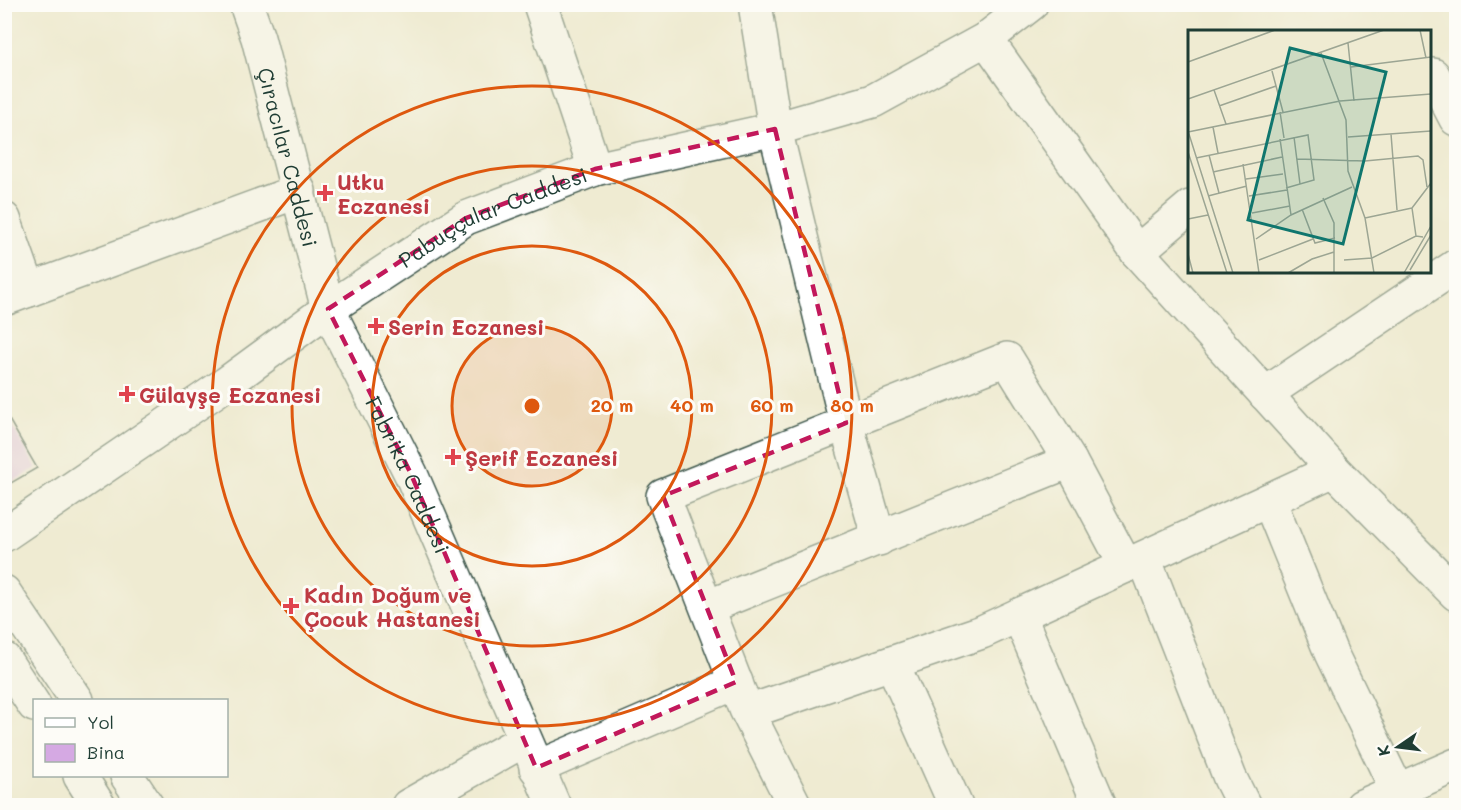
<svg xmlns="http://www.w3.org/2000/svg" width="1461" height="810" viewBox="0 0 1461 810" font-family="Mali,sans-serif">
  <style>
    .building { fill: #d5a9e3 }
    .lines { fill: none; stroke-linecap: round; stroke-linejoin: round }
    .minor-casing { stroke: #3e574c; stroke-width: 36 }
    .major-casing { stroke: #3e574c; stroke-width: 36 }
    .minor { stroke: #fff; stroke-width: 33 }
    .major { stroke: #fff; stroke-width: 33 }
    .rail { stroke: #1f3d34; stroke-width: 4.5; stroke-dasharray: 9 4.5; stroke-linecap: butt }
    .marked { fill: none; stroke: #c2185b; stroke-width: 4.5; stroke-dasharray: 12 8; stroke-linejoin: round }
    .ring { fill: none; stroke: #de580e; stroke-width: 3 }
    .health-dot { fill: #e0444e; stroke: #fdfcf7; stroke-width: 2 }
    .labels { text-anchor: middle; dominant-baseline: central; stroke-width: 6; stroke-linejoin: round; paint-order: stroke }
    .street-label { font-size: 21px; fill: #1f3d34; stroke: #fdfcf7 }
    .health-label { font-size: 21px; font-weight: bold; fill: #be3a42; stroke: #fdfcf7; text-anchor: start }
    .inset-road { fill: none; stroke: #9ca593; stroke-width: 1.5 }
    .view { fill: #0f766e; fill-opacity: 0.15; stroke: #0f766e; stroke-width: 3 }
    .inset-edge { fill: none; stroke: #1f3d34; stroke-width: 3 }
    .centre { fill: #de580e; stroke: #fdfcf7; stroke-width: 3 }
    .ring-label { font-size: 18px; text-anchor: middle; font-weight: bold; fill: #de580e; stroke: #fdfcf7; stroke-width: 6; stroke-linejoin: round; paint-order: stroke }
  </style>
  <rect width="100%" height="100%" fill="#fdfcf7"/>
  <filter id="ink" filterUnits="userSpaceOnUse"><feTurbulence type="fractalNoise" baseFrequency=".0167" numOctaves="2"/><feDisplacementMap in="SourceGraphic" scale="12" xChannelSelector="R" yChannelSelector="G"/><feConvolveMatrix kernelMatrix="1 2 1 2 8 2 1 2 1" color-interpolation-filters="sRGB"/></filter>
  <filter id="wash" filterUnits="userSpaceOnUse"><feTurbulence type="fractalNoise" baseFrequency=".008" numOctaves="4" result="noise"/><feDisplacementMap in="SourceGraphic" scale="24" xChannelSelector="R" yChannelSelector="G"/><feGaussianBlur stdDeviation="1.35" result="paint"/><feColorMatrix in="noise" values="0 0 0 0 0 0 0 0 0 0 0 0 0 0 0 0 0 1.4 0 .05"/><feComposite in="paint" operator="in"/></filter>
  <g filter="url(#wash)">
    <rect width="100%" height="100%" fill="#efebd2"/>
    <g id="blocks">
      <path class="building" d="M4,411L37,468L4,487Z"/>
    </g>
  </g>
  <g filter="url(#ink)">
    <use href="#blocks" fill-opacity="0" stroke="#3e574c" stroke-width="1.5"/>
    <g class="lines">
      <g class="minor-casing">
        <g id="minor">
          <path id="s1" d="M246,4L258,38L328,309L411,474L554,806"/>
          <path d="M540,4L595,169"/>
          <path d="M755,4L775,129L846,423L879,539"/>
          <path d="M986,39L1137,252L1334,470L1456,594"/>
          <path d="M1433,75L1456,119"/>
          <path d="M4,219L29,290"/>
          <path d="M1137,252L1190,207"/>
          <path d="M4,299L299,191"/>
          <path d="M1265,394L1456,266"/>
          <path d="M1269,500L1331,653L1397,790"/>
          <path id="s2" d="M4,535L227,383L328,309L466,218L595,169L775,129L873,101L986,39L1031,4"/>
          <path d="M1144,558L1230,778L1244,806"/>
          <path d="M707,607L1070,461"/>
          <path d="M1019,615L1100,806"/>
          <path d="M4,659L34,705"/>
          <path d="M892,663L956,806"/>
          <path d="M748,712L982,632L1334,470"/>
          <path d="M536,768L736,682"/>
          <path d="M80,776L99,806"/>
          <path d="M408,806L524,740"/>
          <path d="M795,806L746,709L663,496L1007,359L1070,461L1126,566"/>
          <path d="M1362,806L1456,765"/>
        </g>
      </g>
      <g class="major-casing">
        <g id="major">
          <path d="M4,592L77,700"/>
          <path d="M127,776L147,806"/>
        </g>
      </g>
      <use href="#minor" class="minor"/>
      <use href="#major" class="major"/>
      <path class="rail" d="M4,801L7,806"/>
    </g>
  </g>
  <path d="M0 0H1461V810H0ZM775,129L846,423L663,496L736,682L536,768L411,474L328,309L466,218L595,169Z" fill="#efebd2" fill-opacity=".55" fill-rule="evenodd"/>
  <path class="marked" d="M775,129L846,423L663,496L736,682L536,768L411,474L328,309L466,218L595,169Z"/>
  <circle cx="532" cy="406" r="80" fill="#de580e" fill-opacity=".12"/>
  <g class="ring">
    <circle cx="532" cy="406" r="80"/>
    <circle cx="532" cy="406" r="160"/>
    <circle cx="532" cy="406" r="240"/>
    <circle cx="532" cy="406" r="320"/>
  </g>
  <g class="health-dot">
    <path d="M322 184h6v6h6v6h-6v6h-6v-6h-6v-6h6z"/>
    <path d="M373 317h6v6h6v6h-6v6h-6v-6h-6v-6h6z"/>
    <path d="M124 385h6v6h6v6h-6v6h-6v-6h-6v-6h6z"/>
    <path d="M450 448h6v6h6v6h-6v6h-6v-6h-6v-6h6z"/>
    <path d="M288 597h6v6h6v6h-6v6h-6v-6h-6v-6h6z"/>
  </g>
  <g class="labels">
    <g class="street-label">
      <text stroke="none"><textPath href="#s1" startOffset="159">Çıracılar Caddesi</textPath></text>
      <text stroke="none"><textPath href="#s2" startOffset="585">Pabuççular Caddesi</textPath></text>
      <text stroke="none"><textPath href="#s1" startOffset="500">Fabrika Caddesi</textPath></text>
    </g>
    <g class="health-label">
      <text x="337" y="181">Utku<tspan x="337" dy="24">Eczanesi</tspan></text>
      <text x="388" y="326">Serin Eczanesi</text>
      <text x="139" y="394">Gülayşe Eczanesi</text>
      <text x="465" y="457">Şerif Eczanesi</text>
      <text x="304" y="594">Kadın Doğum ve<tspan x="304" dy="24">Çocuk Hastanesi</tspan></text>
    </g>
  </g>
  <g transform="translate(1188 30)">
    <rect width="243" height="243" fill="#efebd2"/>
    <path class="inset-road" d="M232,0L238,28M160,13L166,71M133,23L158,90L160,141L177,188L186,243M0,32L87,0M163,37L243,27M84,41L95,82M26,60L38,94M0,69L196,0M31,76L88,56M92,82L96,108M25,97L30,123M0,101L45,243M0,102L152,71L243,64M203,104L209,180M106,107L112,154M160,107L243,101M92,109L103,185M0,122L39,243M21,125L31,163M8,128L120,105L126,150L98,158M109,129L177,131L230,126L235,130L239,157M55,134L71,243M25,142L94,127M58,149L95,144M20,166L59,156M61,166L99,160M135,168L146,193V243M114,179L127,213L147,208M64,183L102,176M177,188L224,178M0,189L20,185M228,206L224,178L243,153M68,209L103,185L164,157M0,224L5,243M71,230L125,209M156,230L184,228L228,206L235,207M222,240L243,205M100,243L124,229L146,222M216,243L243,196"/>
    <path class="view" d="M102,18L198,42L155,214L60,190Z"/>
    <rect width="243" height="243" class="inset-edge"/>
  </g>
  <circle cx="532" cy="406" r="9" class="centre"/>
  <g class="ring-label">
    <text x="612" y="412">20 m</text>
    <text x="692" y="412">40 m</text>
    <text x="772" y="412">60 m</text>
    <text x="852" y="412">80 m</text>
  </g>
  <rect width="1461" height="810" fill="none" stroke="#fdfcf7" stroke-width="24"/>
  <rect x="33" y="699" width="195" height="78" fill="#fdfcf7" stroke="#a4b0a9" stroke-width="1.5"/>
  <rect x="45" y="718" width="30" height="9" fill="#ffffff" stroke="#a4b0a9" stroke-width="1.5"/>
  <text x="87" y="729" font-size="18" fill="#1f3d34">Yol</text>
  <rect x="45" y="744" width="30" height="18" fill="#d5a9e3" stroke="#a4b0a9" stroke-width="1.5"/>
  <text x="87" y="759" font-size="18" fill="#1f3d34">Bina</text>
  <g transform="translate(1398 747) rotate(256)" stroke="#fdfcf7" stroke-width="4.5" paint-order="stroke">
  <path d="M0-4.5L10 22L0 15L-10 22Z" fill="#1f3d34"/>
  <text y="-9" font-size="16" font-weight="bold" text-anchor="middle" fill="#1f3d34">K</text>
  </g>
</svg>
